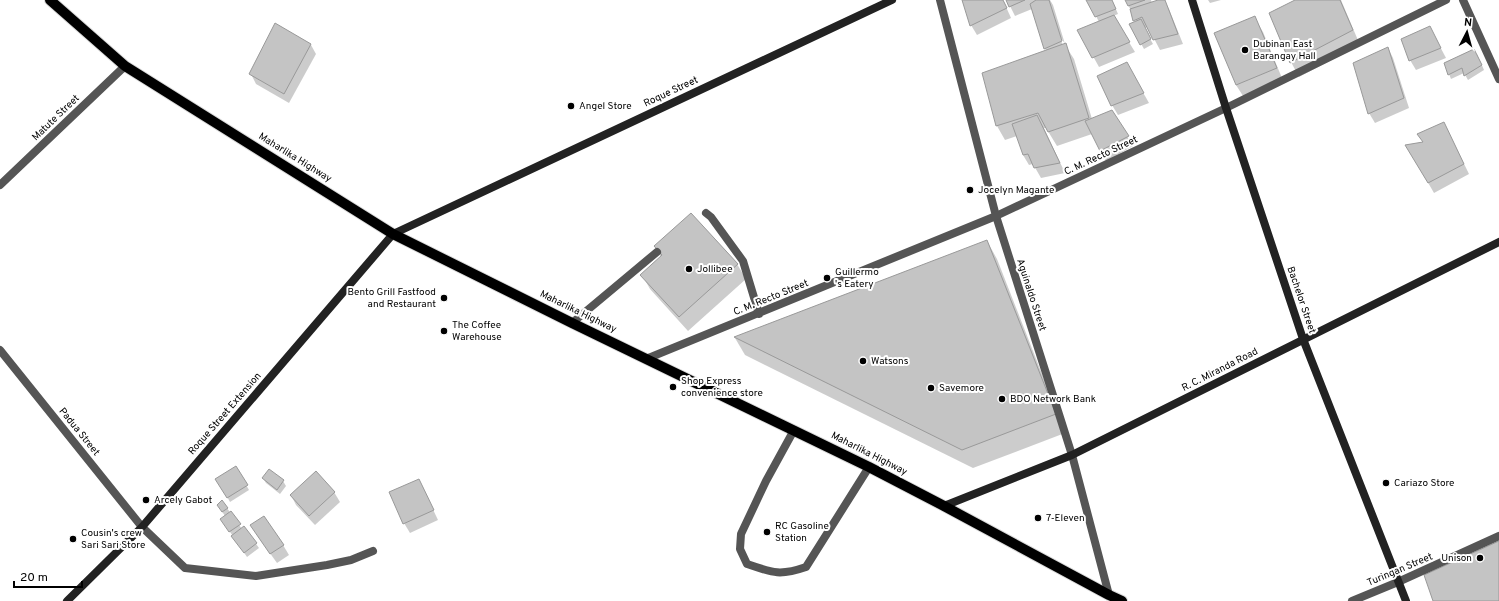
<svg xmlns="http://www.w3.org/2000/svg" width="1499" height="601" viewBox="0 0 1499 601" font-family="Overpass,sans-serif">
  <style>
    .shadow { fill: #0003 }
    .building { fill: #c4c4c4; stroke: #999 }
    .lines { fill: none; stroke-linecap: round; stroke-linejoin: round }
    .primary-casing { stroke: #dbdbdb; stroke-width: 12 }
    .lane { stroke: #555; stroke-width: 8 }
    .street { stroke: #555; stroke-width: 8 }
    .secondary { stroke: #222; stroke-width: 8 }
    .primary { stroke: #000; stroke-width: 10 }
    .poi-dot { fill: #000; stroke: #fff; stroke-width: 1.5 }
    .labels { text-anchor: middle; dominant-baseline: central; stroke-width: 4; stroke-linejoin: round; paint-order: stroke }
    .poi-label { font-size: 10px; fill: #000; stroke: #fff; text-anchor: start }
    .street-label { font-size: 10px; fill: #000; stroke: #fff }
  </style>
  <rect width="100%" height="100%" fill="#fff"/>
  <g class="shadow">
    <path d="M963,0H1003L1011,18L977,35L971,25Z"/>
    <path d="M1007,0H1050L1053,5L1065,44L1060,36L1059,37L1063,45H1065L1074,59L1092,119L1112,111L1133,146L1106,161L1092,134L1057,146L1046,128H1044L1065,173L1041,178L1033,164L1029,165L1023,155L1017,136L1005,140L997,126L983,74L1046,51L1032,9L1015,16Z"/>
    <path d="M1088,0H1112L1118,14L1113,16L1135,52L1099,67L1079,31L1099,22Z"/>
    <path d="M1126,0H1151L1152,3L1164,0L1169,9L1183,44L1160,50L1148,27L1144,28L1153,44L1144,49L1130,24L1136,22Z"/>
    <path d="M1208,0H1221L1210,3Z"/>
    <path d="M1298,0H1341L1360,45L1299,77L1291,62Z"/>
    <path d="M1254,17L1263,32L1284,83L1245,99L1236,85Z"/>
    <path d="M1435,37L1446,58L1416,70L1410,60Z"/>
    <path d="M311,45L316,54L289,103L256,84L251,74Z"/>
    <path d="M1388,48L1393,58L1409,108L1375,123L1369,113Z"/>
    <path d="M1477,54L1484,70L1468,80L1464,73L1451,79L1449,74Z"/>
    <path d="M1132,73L1149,103L1118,115L1112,105Z"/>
    <path d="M1449,133L1469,174L1434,193L1407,146L1424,143Z"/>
    <path d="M987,241L997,259L1065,433L973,468L745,355L735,338Z"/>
    <path d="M655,246L737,264L746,279L688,331L650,289L642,275L661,257Z"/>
    <path d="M236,468L249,490L230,502L217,479Z"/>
    <path d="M263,478L283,481L286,486L280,494L266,483Z"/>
    <path d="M419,480L438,520L410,533L404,523Z"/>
    <path d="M334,492L340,502L315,525L296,505L291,495Z"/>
    <path d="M227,508L242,529L244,527L259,548L247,557L224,523L225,516L221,510Z"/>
    <path d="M257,535L283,545L289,555L277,563Z"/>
  </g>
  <g class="building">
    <path d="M962,0H1003L1007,8L970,26Z"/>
    <path d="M1006,0H1025L1009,7Z"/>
    <path d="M1036,0H1049L1062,41L1044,49L1030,4Z"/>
    <path d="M1086,0H1112L1116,9L1095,17Z"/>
    <path d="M1125,0H1145L1128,6Z"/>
    <path d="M1158,0H1165L1178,34L1153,40L1142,17L1133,21L1130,9Z"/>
    <path d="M1295,0H1340L1353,30L1290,63L1269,13Z"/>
    <path d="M1114,15L1130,42L1092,58L1077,30Z"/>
    <path d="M1255,16L1277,68L1236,85L1214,33Z"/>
    <path d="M1141,19L1151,39L1140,45L1129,24Z"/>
    <path d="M275,23L311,44L284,94L249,74Z"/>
    <path d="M1430,26L1441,48L1409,61L1401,39Z"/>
    <path d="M1066,43L1089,118L1048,132L1038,113L996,126L982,73Z"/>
    <path d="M1388,47L1404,98L1368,114L1353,63Z"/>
    <path d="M1474,49L1482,65L1464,76L1462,68L1448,75L1444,63Z"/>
    <path d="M1127,62L1144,93L1111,106L1097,76Z"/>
    <path d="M1112,110L1129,136L1100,151L1085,121Z"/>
    <path d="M1037,115L1060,163L1034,168L1028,154L1023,155L1012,124Z"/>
    <path d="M1444,122L1464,164L1428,183L1405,145L1423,142L1417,134Z"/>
    <path d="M691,213L738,264L679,317L640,275L662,255L654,246Z"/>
    <path d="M987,240L1056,414L962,450L734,337Z"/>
    <path d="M236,466L248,485L227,498L215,479Z"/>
    <path d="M269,469L284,480L277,490L262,478Z"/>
    <path d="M316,471L335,492L309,516L290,495Z"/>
    <path d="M419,479L434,510L403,524L389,492Z"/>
    <path d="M222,500L228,508L222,512L217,505Z"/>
    <path d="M231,511L241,524L229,532L220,519Z"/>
    <path d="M264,516L284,545L270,554L250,525Z"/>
    <path d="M244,526L257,543L244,553L231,536Z"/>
    <path d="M1499,541V601H1433L1424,575Z"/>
  </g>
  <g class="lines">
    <g class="primary-casing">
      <path id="primary" d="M50,0L125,66L393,234L572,323L869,467L944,506L1109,595L1122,601"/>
    </g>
    <g class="lane">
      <path d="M706,213L711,217L743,261L759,314"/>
      <path d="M572,323L657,252"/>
      <path d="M794,430L766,481L741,534L740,549L747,564C773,573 780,576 806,567L869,467"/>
    </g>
    <g class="street">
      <path d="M940,0L996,216L1072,455L1109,595"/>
      <path d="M1463,0L1499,79"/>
      <path d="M0,185L125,66"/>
      <path d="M0,350L142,527L185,568L256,576L327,565L351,560L373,551"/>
      <path d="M646,359L996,216L1226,108L1446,0"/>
      <path d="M1352,601L1398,582L1499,536"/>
    </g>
    <g class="secondary">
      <path d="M1192,0L1226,108L1303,339L1406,601"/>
      <path d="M944,506L1072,455L1499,242"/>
      <path d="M67,601L142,527L393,234L892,0"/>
    </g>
    <use href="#primary" class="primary"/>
  </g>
  <g class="poi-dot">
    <circle cx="1245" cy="50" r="4"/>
    <circle cx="571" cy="106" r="4"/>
    <circle cx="970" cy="190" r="4"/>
    <circle cx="689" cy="269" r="4"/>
    <circle cx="827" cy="278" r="4"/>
    <circle cx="444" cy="298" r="4"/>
    <circle cx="444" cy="331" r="4"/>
    <circle cx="863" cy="361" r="4"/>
    <circle cx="673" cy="387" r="4"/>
    <circle cx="931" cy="388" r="4"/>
    <circle cx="1002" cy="399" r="4"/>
    <circle cx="1386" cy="483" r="4"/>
    <circle cx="146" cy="500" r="4"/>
    <circle cx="1038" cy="518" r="4"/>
    <circle cx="767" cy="532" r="4"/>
    <circle cx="73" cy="539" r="4"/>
    <circle cx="1480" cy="558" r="4"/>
  </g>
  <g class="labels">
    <g class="poi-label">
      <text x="1253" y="44">Dubinan East<tspan x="1253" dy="12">Barangay Hall</tspan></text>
      <text x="579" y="106">Angel Store</text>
      <text x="978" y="190">Jocelyn Magante</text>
      <text x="697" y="269">Jollibee</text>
      <text x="835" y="272">Guillermo<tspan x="835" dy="12">'s Eatery</tspan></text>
      <text x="436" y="292" text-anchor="end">Bento Grill Fastfood<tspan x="436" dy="12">and Restaurant</tspan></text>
      <text x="452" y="325">The Coffee<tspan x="452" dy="12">Warehouse</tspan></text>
      <text x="871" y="361">Watsons</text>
      <text x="681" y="381">Shop Express<tspan x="681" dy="12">convenience store</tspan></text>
      <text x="939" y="388">Savemore</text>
      <text x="1010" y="399">BDO Network Bank</text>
      <text x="1394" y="483">Cariazo Store</text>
      <text x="154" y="500">Arcely Gabot</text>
      <text x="1046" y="518">7-Eleven</text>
      <text x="775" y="526">RC Gasoline<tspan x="775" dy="12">Station</tspan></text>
      <text x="81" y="533">Cousin's crew<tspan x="81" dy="12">Sari Sari Store</tspan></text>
      <text x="1472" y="558" text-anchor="end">Unison</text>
    </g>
    <g class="street-label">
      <text transform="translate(671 92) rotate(-25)">Roque Street</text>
      <text transform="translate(56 118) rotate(-44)">Matute Street</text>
      <text transform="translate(1101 156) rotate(-25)">C. M. Recto Street</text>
      <text transform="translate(295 158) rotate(32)">Maharlika Highway</text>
      <text transform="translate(1031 295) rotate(72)">Aguinaldo Street</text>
      <text transform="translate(771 298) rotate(-22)">C. M. Recto Street</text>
      <text transform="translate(1301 300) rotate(71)">Bachelor Street</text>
      <text transform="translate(578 312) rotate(26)">Maharlika Highway</text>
      <text transform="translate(1220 370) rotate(-27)">R. C. Miranda Road</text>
      <text transform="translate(225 414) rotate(-49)">Roque Street Extension</text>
      <text transform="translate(79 432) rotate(51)">Padua Street</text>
      <text transform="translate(869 454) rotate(27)">Maharlika Highway</text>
      <text transform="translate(1400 570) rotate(-23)">Turingan Street</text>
    </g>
  </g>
  <g transform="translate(1467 32) rotate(6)" stroke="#ffffff" stroke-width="3" paint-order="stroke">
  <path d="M0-3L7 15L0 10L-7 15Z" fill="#000000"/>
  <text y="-6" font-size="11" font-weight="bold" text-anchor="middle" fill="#000000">N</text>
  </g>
  <path d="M14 581v6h68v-6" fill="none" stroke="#000000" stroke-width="2"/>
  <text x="20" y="581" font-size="12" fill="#000000" stroke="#ffffff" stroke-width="3" paint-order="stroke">20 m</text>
</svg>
